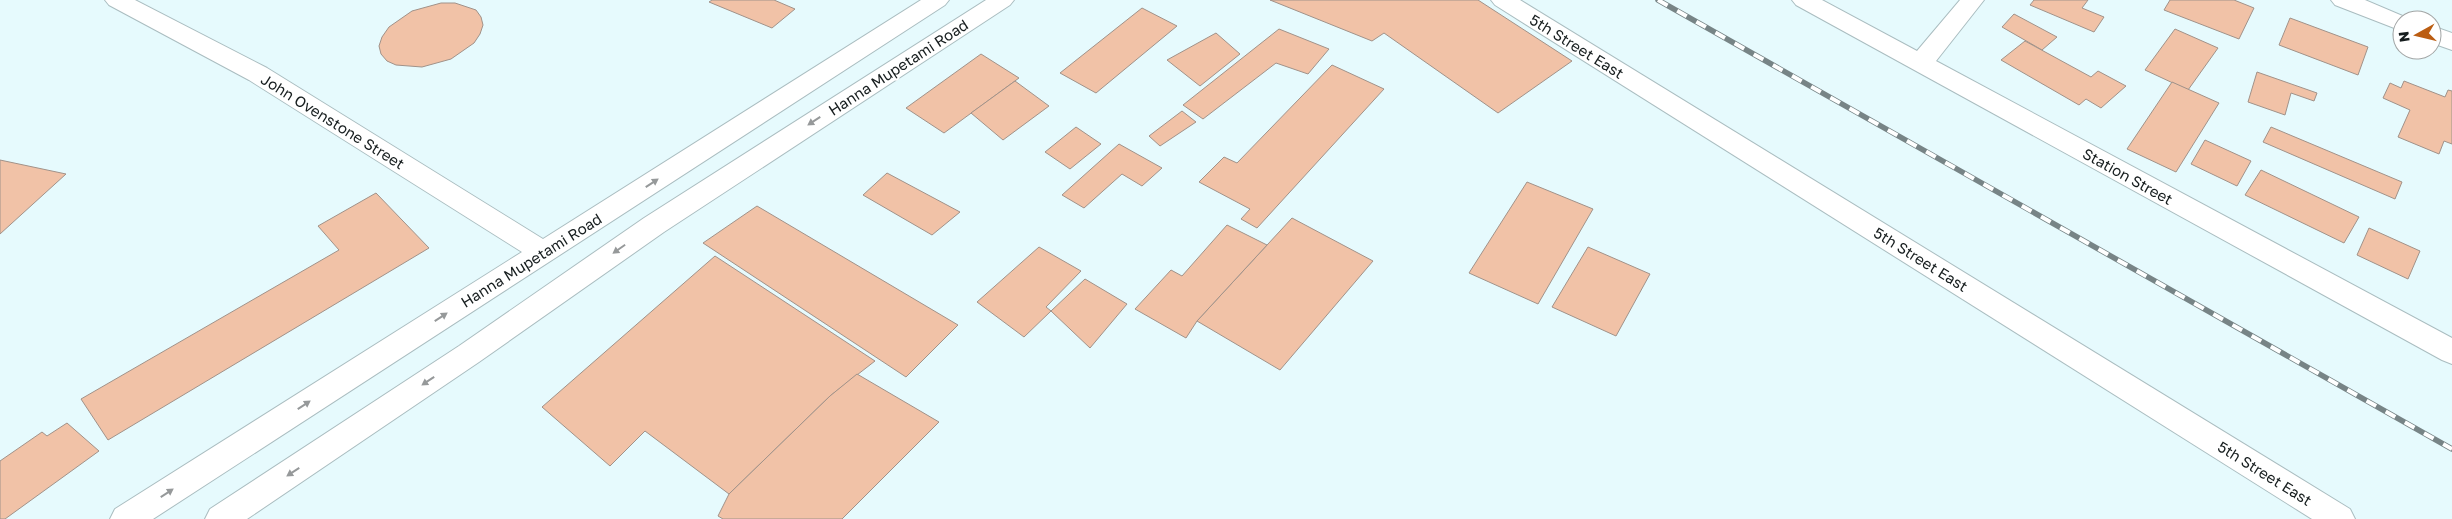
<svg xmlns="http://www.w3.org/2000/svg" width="2452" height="519" viewBox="0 0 2452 519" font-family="'Golos Text',sans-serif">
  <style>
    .building { fill: #f1c2a7; stroke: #a19289 }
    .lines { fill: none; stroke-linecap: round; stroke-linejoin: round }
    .minor-casing { stroke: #aabdc0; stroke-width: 2 }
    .secondary-casing { stroke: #aabdc0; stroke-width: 2 }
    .minor { fill: #fff; fill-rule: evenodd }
    .secondary { fill: #fff; fill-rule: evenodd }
    .rail-casing { stroke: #778486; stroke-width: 5.5 }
    .rail { stroke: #fff; stroke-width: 4; stroke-dasharray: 11; stroke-linecap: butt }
    .oneway { fill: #96999a }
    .labels { text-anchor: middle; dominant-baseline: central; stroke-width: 4; stroke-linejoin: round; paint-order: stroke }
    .street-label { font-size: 15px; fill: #161d1e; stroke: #fff }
  </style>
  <rect width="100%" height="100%" fill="#e6fafd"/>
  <g class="building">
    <path d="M712,0H774L795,9L772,28L709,2Z"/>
    <path d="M1270,0H1478L1572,61L1498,113L1384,33L1372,41Z"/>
    <path d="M2034,0H2088L2082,8L2104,17L2094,32L2030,5Z"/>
    <path d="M2170,0H2234L2254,8L2239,39L2164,10Z"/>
    <path d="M441,3H455L476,10L481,17L483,25L480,34L474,43L451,59L422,67L396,65L387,61L381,54L379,46L382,37L389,27L412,11Z"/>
    <path d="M1142,8L1177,26L1096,93L1060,73Z"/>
    <path d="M2014,14L2057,37L2042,50L2002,27Z"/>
    <path d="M2290,18L2368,47L2358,75L2279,45Z"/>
    <path d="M1279,29L1329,49L1308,74L1276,63L1203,119L1183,105Z"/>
    <path d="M2175,29L2218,48L2188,90L2145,70Z"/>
    <path d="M1216,33L1240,54L1200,86L1167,60Z"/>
    <path d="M2025,41L2091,77L2098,71L2126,86L2101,108L2086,99L2079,105L2001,60Z"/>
    <path d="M981,54L1019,78L944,133L906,108Z"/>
    <path d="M1332,65L1384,89L1257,228L1241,219L1250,209L1199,182L1224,157L1237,163Z"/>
    <path d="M2257,72L2317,93L2314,101L2291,93L2285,115L2248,102Z"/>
    <path d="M1015,81L1049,106L1003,140L971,113Z"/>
    <path d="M2404,81L2445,97L2448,90L2452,91V144L2444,141L2439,154L2398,137L2410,110L2383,98L2390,83L2401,88Z"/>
    <path d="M2172,82L2219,103L2176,172L2127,149Z"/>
    <path d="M1182,111L1196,122L1160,146L1149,136Z"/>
    <path d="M1076,127L1101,144L1070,169L1045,152Z"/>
    <path d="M2271,127L2402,182L2395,199L2263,142Z"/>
    <path d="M2205,140L2251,161L2237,186L2191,164Z"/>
    <path d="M1119,144L1162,168L1142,186L1122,174L1084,208L1062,195Z"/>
    <path d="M0,160L66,174L0,234Z"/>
    <path d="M2261,170L2359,217L2344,243L2245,195Z"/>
    <path d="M887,173L960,212L932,235L863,195Z"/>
    <path d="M1527,182L1593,209L1538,304L1469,273Z"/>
    <path d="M376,193L429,248L108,440L81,399L339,250L318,226Z"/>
    <path d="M757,206L958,325L906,377L703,243Z"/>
    <path d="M1292,218L1373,261L1280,370L1197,321Z"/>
    <path d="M1227,225L1267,245L1197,321L1186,338L1135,309L1171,270L1182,276Z"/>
    <path d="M2369,228L2420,251L2408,279L2357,255Z"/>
    <path d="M1039,247L1081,271L1046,307L1051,311L1024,337L977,302Z"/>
    <path d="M1588,247L1650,274L1616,336L1552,307Z"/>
    <path d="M715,256L875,361L830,396L729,494L645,431L610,466L542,407Z"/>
    <path d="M1085,279L1127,304L1090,348L1051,311Z"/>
    <path d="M857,374L939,422L842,519H723L718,516L729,494L830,396Z"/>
    <path d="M67,423L99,451L5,519H0V461L42,432L47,436Z"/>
  </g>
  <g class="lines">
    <g class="minor-casing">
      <g id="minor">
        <path d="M105,0H135L267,68L543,239L921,0H949L945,5L153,519H110L115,509L522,252L249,80L109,5Z"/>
        <path d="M986,0H1014L1010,5L664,232L479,362L247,519H205L210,509L459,346L644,218Z"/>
        <path d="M1491,0H1520L2350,509L2355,519H2312L1495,5Z"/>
        <path d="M1792,0H1822L1917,51L1960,0H1984L1936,61L2452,338V364L2442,360L1796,5Z"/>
      </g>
    </g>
    <g class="secondary-casing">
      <g id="secondary">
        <path d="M2331,0H2365L2412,20H2402V31L2335,5Z"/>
        <path d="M2432,26L2452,33V50L2432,43Z"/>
      </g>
    </g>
    <use href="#minor" class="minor"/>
    <use href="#secondary" class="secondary"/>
    <g class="rail-casing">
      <path id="rail" d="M1658,0L2452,449"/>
    </g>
    <use href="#rail" class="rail"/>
  </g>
  <defs><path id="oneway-solid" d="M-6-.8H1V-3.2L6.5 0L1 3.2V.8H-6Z" transform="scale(1.25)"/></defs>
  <g class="oneway">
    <use href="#oneway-solid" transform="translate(814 121) rotate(147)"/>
    <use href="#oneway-solid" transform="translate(652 183) rotate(-33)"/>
    <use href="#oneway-solid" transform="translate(619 249) rotate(145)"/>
    <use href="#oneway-solid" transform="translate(441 317) rotate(-33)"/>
    <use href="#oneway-solid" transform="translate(428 381) rotate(146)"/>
    <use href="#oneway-solid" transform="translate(304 405) rotate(-33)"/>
    <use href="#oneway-solid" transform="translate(293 472) rotate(147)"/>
    <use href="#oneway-solid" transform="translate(167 493) rotate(-33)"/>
  </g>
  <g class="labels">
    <g class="street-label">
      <text transform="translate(1577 46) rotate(32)">5th Street East</text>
      <text transform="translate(898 67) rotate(-33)">Hanna Mupetami Road</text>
      <text transform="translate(333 121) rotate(32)">John Ovenstone Street</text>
      <text transform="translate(2128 176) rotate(29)">Station Street</text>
      <text transform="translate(1921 259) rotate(32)">5th Street East</text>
      <text transform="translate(531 260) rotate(-32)">Hanna Mupetami Road</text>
      <text transform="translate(2265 473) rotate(32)">5th Street East</text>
    </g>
  </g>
  <g transform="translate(2417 35) rotate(262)"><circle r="24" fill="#ffffff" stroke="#a2a5a5"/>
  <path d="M0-4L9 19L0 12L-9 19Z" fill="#bb5d12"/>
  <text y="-8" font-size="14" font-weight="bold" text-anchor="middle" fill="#161d1e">N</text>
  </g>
</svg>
